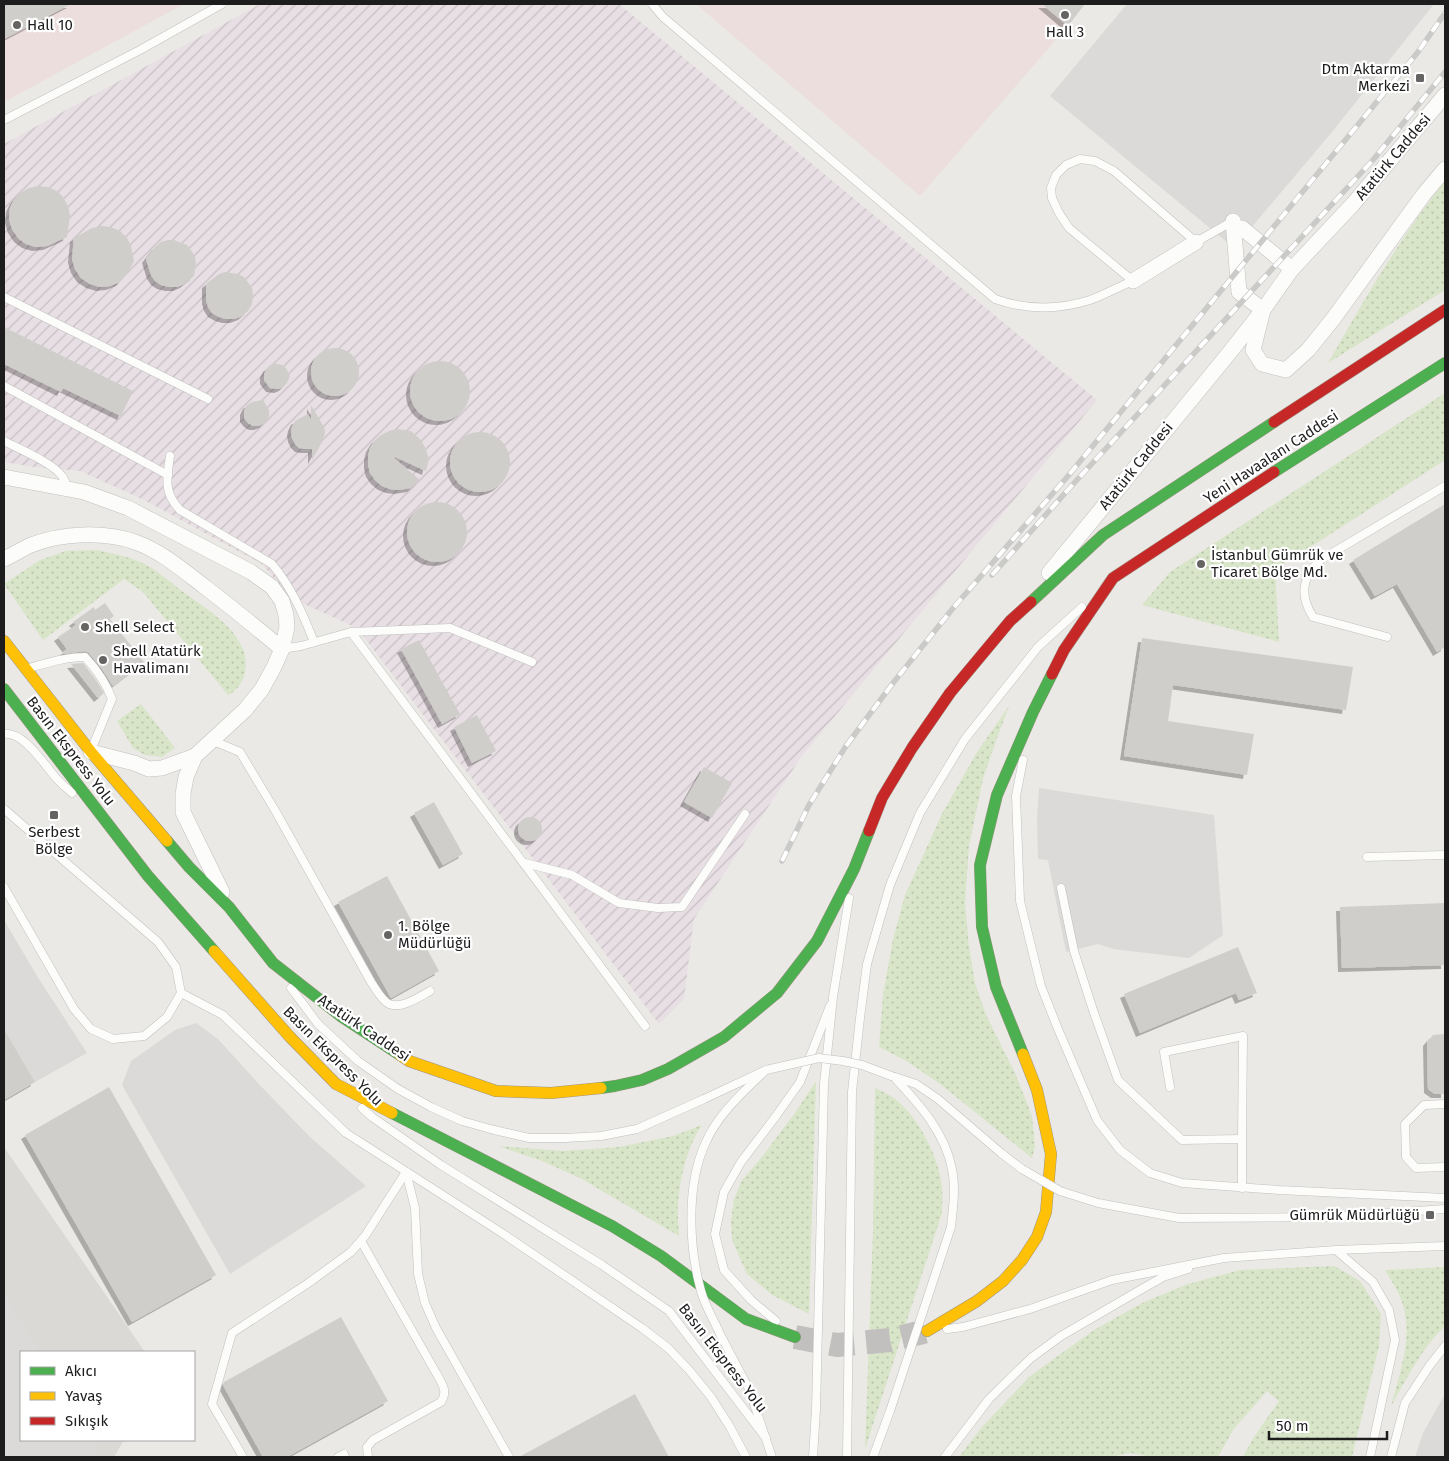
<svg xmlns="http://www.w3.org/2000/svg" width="1449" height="1461" viewBox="0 0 1449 1461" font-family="'Fira Sans',sans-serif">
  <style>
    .commercial { fill: #ecdedc }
    .industrial { fill: url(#industrial-furrows) }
    .airport { fill: #dbd9d5 }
    .grass { fill: url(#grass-dots) }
    .parking { fill: #dbdad9 }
    .building { fill: #d0cecb; filter: url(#shadow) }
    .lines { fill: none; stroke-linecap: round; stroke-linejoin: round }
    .primary-tunnel { stroke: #c2c0be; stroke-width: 24; stroke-dasharray: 24 12; stroke-linecap: butt }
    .lane-casing { stroke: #c1c0be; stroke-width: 9 }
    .street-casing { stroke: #c1c0be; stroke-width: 16 }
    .fast-casing { stroke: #9f9585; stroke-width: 12 }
    .slow-casing { stroke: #9f9585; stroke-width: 12 }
    .jam-casing { stroke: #9f9585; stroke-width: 12 }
    .lane { stroke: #fcfcfb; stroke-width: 8 }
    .street { stroke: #fcfcfb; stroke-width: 15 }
    .fast { stroke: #4caf50; stroke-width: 11 }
    .slow { stroke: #ffc107; stroke-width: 11 }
    .jam { stroke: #c62828; stroke-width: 11 }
    .rail-casing { stroke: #cacac9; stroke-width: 5.5 }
    .rail { stroke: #fff; stroke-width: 4; stroke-dasharray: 11; stroke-linecap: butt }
    .lane-bridge-casing { stroke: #c1c0be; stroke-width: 9; stroke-linecap: butt }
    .lane-bridge { stroke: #fcfcfb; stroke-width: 8 }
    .poi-dot { fill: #656463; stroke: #fff; stroke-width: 2 }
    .labels { text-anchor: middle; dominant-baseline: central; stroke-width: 4.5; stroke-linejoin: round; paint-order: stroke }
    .poi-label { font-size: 15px; fill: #1d1d1d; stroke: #fff; text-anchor: start }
    .street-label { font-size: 15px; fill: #1d1d1d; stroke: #fff }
  </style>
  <defs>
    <pattern id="industrial-furrows" width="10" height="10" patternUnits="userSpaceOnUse" patternTransform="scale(1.25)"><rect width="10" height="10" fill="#e8dfe4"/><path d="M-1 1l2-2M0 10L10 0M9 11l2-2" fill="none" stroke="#c7bfc3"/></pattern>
    <pattern id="grass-dots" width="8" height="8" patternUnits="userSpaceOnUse" patternTransform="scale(1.25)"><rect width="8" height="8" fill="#d8e5c8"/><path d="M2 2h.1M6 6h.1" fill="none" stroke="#b9c4ab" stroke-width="1.8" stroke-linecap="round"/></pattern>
    <filter id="shadow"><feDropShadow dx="-4" dy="4" stdDeviation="0" flood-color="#0004"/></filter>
  </defs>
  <rect width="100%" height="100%" fill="#ebe9e6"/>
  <g class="commercial">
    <path d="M4,4H184L4,102Z"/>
    <path d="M696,4H1042L1068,26L920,196Z"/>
  </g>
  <path class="industrial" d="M260,4H619L1097,400L802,756L694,919L684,999L659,1024L357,628L291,598L262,564L144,500L80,471L35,467L4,462V144Z"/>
  <path class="airport" d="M4,1147L145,1352H21V1440H124L114,1457H4Z"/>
  <g class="grass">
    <path d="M1445,181V290L1328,363C1364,300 1400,237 1445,181Z"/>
    <path d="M1445,393V460L1275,570L1279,642L1142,605L1170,572Z"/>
    <path d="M96,550C115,554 133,557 150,567C160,573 169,581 178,588C196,602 227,620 238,640C245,650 247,660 245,672C244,681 236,692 228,695L143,592L124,579L43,640L4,584L40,560L66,551Z"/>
    <path d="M141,704L175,748L162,757L145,755L133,748L117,721Z"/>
    <path d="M1009,706L997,738L983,779L969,846L965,903L969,947L975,983L986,1015L1015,1073L1032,1116L1035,1147L1032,1158L940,1084L908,1062L879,1047L883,995L893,939L905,895L942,814L977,752Z"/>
    <path d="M816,1081L809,1314L772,1295L747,1274L732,1240L731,1221L734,1199L742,1180L758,1162L795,1113Z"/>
    <path d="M875,1088C882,1091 890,1095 895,1099C919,1117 941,1161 942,1190C943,1198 942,1206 942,1213L865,1449L873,1232Z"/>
    <path d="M702,1125C687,1147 680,1177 678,1204C677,1215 679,1226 679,1236L580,1178L542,1161L498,1146L563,1151L619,1147L673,1136Z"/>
    <path d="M1334,1266L1360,1281L1381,1314L1379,1346L1352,1457H1243L1252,1440L1279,1401L1267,1391L1233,1430L1218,1457H1152L1130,1453L1111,1457H959L982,1427L1030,1376L1094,1330L1144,1302L1188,1284L1240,1270Z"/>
    <path d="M1445,1267V1326C1422,1348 1407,1378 1391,1406C1399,1375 1412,1341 1404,1309C1401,1295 1392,1282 1385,1270Z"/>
  </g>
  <g class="parking">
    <path d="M1127,4H1434L1332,132L1234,248L1050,96Z"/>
    <path d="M1039,788L1214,815L1223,935L1189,958L1113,949L1098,944L1066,952L1048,860L1038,859L1037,818Z"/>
    <path d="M4,920L37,976L87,1053L35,1082L4,1029Z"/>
    <path d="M196,1023L218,1039L256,1081L309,1136L366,1186L230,1274L122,1085L131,1061L175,1030Z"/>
    <path d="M4,1291L40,1352H21V1440H91L101,1457H4Z"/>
    <path d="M1445,1394V1457H1415L1423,1433Z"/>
  </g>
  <g class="building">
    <path d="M4,4H71L4,39Z"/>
    <path d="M1042,4H1085L1068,26Z"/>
    <path d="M38,186L48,187L57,191L63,197L68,206L70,215L67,237L47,246L36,247L26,244L18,238L12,229L9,219L10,208L14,200L20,193L29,188Z"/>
    <path d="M102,226L111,227L120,231L127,238L131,246L134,261L127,274L120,282L110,286L100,287L90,284L81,278L75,269L72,259L74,238L92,228Z"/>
    <path d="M168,240H174L187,245L195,256L196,264L194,276L184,284L177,287H169L161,285L155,281L151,275L146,259L155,247L161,242Z"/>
    <path d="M225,272L238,274L244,277L252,288L253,296L252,304L248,311L242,316L234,319H226L219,317L212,313L208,307L206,300V284L219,274Z"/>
    <path d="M4,327L133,391L121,416L63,388L61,392L4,364Z"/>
    <circle cx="335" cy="372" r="24"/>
    <circle cx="440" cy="391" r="30"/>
    <path d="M272,364H277L282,365L286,368L290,376L287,383L283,387L278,389L270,388L264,380V374L267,368Z"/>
    <path d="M263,400L269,410V416L267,420L263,424L258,426H253L248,423L244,418V411L247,405L252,402Z"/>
    <path d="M311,405L324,427L325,433L322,442L312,460V449H305L299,448L295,444L292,438L291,432L292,427L295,421L300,418L308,414L311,420Z"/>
    <path d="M397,429L411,431L421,440L425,447L429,459L426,471L395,457L394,458L420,480L411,488L398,490L390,489L382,486L375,480L370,473L368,465V456L370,448L375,440L381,435L389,431Z"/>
    <circle cx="480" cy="462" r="30"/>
    <circle cx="437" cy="532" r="30"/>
    <path d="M1445,504V647L1437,652L1397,584L1375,596L1353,560Z"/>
    <path d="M105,603L114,616L110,619L144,662L113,686L102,669L89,653L85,651L63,654L62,653L67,649L58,637L76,625L73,622L94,607L95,610Z"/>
    <path d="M1142,638L1353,667L1346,710L1173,685L1168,721L1254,734L1247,775L1124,756Z"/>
    <path d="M419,640L460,714L442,724L401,649Z"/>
    <path d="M83,663L96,680L104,693L98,698L71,664Z"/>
    <path d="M477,715L496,751L472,763L454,727Z"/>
    <path d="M704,767L732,783L712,818L684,802Z"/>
    <path d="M434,802L463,854L443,865L414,813Z"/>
    <circle cx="530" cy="829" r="12"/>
    <path d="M387,876L439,971L391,998L338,902Z"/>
    <path d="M1445,903V965L1342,968L1340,907Z"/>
    <path d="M1238,947L1257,993L1239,1000L1236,993L1140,1033L1124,994Z"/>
    <path d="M4,1029L35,1082L4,1100Z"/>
    <path d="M1445,1034V1094H1435L1428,1089L1427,1042L1433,1035Z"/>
    <path d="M109,1087L216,1275L132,1322L25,1135Z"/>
    <path d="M341,1317L388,1401L287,1457H263L223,1385L224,1382Z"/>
    <path d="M635,1394L669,1457H519Z"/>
  </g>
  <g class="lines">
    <path class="primary-tunnel" d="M795,1337L837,1345L890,1340L927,1331"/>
    <g class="lane-casing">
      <g id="lane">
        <path d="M652,4L663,17L995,299C1026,310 1058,310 1090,300C1104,295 1118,287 1133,281L1069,228L1059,213L1052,198L1051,188L1056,175L1066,165L1080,159L1095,161L1114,171L1196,242L1233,221"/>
        <path d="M4,120L140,50L222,4"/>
        <path d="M4,297L208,399"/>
        <path d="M4,386L168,475"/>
        <path d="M4,441C19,449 53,463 62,476C65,480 66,483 66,487"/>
        <path d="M170,456C167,478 163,492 180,510L272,564C292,588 303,614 314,642"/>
        <path d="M351,632L645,1026"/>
        <path d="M1387,637L1313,617C1299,595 1302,575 1322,559L1445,486"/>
        <path d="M282,649L301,646L351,632L450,628L532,662"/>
        <path d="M29,668C47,663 66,657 85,657C97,670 106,683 112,699L92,748"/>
        <path d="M4,734C24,731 45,766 57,779C61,784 67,788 72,793"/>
        <path d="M211,740L240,752L276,812L371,982C376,989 381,1000 389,1004C402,1009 419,997 430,991"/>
        <path d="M1023,760L1016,796L1020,901L1041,986L1058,1029L1097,1120L1120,1150L1150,1173L1182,1183L1279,1190L1445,1198"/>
        <path d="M4,809L158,942L176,967L181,993L167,1017L144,1036L113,1039L91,1029L74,1009L4,887"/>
        <path d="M1367,857L1445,855"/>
        <path d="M525,863L572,875L619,903L658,908L682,907L745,814"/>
        <path d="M1061,888L1074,951L1093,1010L1118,1080L1182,1140L1242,1139V1188"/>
        <path d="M291,988L318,1024L358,1061L398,1089L431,1107L462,1121L494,1130L529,1138H565L601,1136L637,1129L704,1099"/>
        <path d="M181,993L223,1015L346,1133L502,1233L642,1328L668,1348L689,1370L711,1397L730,1427L746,1457"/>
        <path d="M894,1077C919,1104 945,1132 952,1169C956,1188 953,1208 951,1227"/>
        <path d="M895,1077L916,1084L938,1099L1001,1153L1022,1169"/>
        <path d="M1170,1087L1164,1052L1243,1036L1242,1139"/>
        <path d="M1445,1104L1424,1105L1405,1124L1406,1157L1416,1168L1445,1167"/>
        <path d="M362,1108L372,1117L441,1165L602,1265L669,1311L766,1438"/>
        <path d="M406,1172L415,1208L418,1274L425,1303L436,1328L509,1457"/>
        <path d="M1098,1203L1179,1218L1333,1217L1445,1209"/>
        <path d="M361,1241L439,1378C444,1387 447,1393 441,1402L373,1440L367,1447L368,1457"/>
        <path d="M1336,1250L1373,1282L1389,1310L1395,1340L1370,1457"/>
        <path d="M776,1321L751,1300L724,1270L715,1234L724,1192L741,1162L776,1116L800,1082L830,1006"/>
        <path d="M947,1329L963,1327L1030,1309L1112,1280L1224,1258L1336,1250L1445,1246"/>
        <path d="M720,1334L749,1389L772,1457"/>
        <path d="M243,1457L212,1404L232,1333L307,1284L351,1252L365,1236L406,1172"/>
        <path d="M338,1457L344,1454L345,1457"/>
        <path d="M813,1457L816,1409L824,1084L833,997L849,898"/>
        <path d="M847,1457L852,1092L860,1018L867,964L890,885L920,813L965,739L1038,647L1082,607"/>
        <path d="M873,1457L890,1411"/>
        <path d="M945,1457L989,1399L1031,1358L1061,1336L1135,1293L1163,1277L1188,1269"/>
        <path d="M1391,1457L1405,1403L1430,1365L1445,1346"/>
      </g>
    </g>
    <g class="street-casing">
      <g id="street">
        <path d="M1233,221L1239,292L1263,310L1253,350L1262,364L1286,370L1308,350L1333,319L1424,194L1445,169"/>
        <path d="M1242,228L1292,269"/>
        <path d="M1133,281L1196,242"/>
        <path d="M4,477L84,492L128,508L251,572L272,587L282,601L286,615L287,627L282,649L274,667L262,689L245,710L195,756L186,777L183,794V812L222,892"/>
        <path d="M4,559C13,555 22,549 31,545C62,533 104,531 135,542C161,551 184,571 205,587C231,607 257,628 282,649"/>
        <path d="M1049,573L1230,352L1263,310L1292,269L1353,204L1445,95"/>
        <path d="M91,752L134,763L149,769L162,768L195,756"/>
      </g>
    </g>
    <g class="fast-casing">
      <g id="fast">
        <path d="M1274,472L1445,363"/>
        <path d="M1031,602L1103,535L1274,422"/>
        <path d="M4,689L148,876L214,951"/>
        <path d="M167,841L189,867L229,907L273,963L342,1017L400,1055"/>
        <path d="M1023,1054L996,987L982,927L980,865L997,795L1033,712L1052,674"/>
        <path d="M601,1088L615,1086L642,1080L668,1069L724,1037L777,993L817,941L854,869L869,831"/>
        <path d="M392,1113L612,1226L661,1256L746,1319L795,1337"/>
      </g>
    </g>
    <g class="slow-casing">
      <g id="slow">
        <path d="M4,641L91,752L167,841"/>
        <path d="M214,951L290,1037L336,1084L392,1113"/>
        <path d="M400,1055L409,1061L496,1091L551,1093L601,1088"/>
        <path d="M927,1331L977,1301L1003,1281L1022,1260L1037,1237L1046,1212L1051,1154L1037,1090L1023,1054"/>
      </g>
    </g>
    <g class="jam-casing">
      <g id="jam">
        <path d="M1274,422L1445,310"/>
        <path d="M1052,674L1064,650L1113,578L1274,472"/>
        <path d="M869,831L882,798L912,748L950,693L1010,621L1031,602"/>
      </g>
    </g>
    <use href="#lane" class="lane"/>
    <use href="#street" class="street"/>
    <use href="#fast" class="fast"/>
    <use href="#slow" class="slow"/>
    <use href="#jam" class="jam"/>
    <g class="rail-casing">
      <g id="rail">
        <path d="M992,575L1075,482L1373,160L1445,72"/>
        <path d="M782,861L809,805L846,746L893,683L954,607L1068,476L1418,52L1445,13"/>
      </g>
    </g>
    <use href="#rail" class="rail"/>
    <g class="lane-bridge-casing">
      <g id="lane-bridge">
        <path d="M704,1099L766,1070L819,1058L843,1061L862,1065L894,1077"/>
        <path d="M1022,1169L1060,1191L1098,1203"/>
        <path d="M720,1334C714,1320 705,1306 701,1291C689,1248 686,1186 705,1144C718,1114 743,1092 766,1070"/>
        <path d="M890,1411L951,1227"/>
      </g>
    </g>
    <use href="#lane-bridge" class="lane-bridge"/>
  </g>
  <g class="poi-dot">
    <circle cx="1065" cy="15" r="5"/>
    <circle cx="17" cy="25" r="5"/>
    <rect x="1415" y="73" width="10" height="10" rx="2.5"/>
    <circle cx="1201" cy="564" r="5"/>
    <circle cx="85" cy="627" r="5"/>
    <circle cx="103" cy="660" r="5"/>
    <rect x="49" y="810" width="10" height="10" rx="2.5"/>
    <circle cx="388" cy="935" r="5"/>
    <rect x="1425" y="1210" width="10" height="10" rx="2.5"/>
  </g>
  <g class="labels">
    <g class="poi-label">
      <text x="27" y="25">Hall 10</text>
      <text x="1065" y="32" text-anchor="middle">Hall 3</text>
      <text x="1410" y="69" text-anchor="end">Dtm Aktarma<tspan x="1410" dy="17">Merkezi</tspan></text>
      <text x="1211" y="555">İstanbul Gümrük ve<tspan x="1211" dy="17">Ticaret Bölge Md.</tspan></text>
      <text x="95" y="627">Shell Select</text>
      <text x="113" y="651">Shell Atatürk<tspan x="113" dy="17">Havalimanı</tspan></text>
      <text x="54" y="832" text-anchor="middle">Serbest<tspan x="54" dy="17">Bölge</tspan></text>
      <text x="398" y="926">1. Bölge<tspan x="398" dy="17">Müdürlüğü</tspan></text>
      <text x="1420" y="1215" text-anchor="end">Gümrük Müdürlüğü</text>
    </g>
    <g class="street-label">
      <text transform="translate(1393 157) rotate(-50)">Atatürk Caddesi</text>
      <text transform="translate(1271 457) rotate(-33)">Yeni Havaalanı Caddesi</text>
      <text transform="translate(1136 466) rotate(-51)">Atatürk Caddesi</text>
      <text transform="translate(71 751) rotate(52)">Basın Ekspress Yolu</text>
      <text transform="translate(364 1028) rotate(34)">Atatürk Caddesi</text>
      <text transform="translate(333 1056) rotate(45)">Basın Ekspress Yolu</text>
      <text transform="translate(723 1358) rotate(52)">Basın Ekspress Yolu</text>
    </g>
  </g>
  <rect width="1449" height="1461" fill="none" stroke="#1d1d1d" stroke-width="10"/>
  <rect x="20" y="1351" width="175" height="90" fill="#ffffff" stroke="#a5a5a5"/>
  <rect x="30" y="1367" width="25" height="8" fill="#4caf50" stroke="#a5a5a5"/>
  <text x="65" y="1376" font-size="15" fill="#1d1d1d">Akıcı</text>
  <rect x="30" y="1392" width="25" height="8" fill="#ffc107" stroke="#a5a5a5"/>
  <text x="65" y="1401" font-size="15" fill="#1d1d1d">Yavaş</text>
  <rect x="30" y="1417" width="25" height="8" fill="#c62828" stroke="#a5a5a5"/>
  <text x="65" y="1426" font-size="15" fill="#1d1d1d">Sıkışık</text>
  <path d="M1269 1431v8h118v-8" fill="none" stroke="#1d1d1d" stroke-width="2.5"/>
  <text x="1276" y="1431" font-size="15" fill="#1d1d1d" stroke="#ffffff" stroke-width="4" paint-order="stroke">50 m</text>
</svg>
